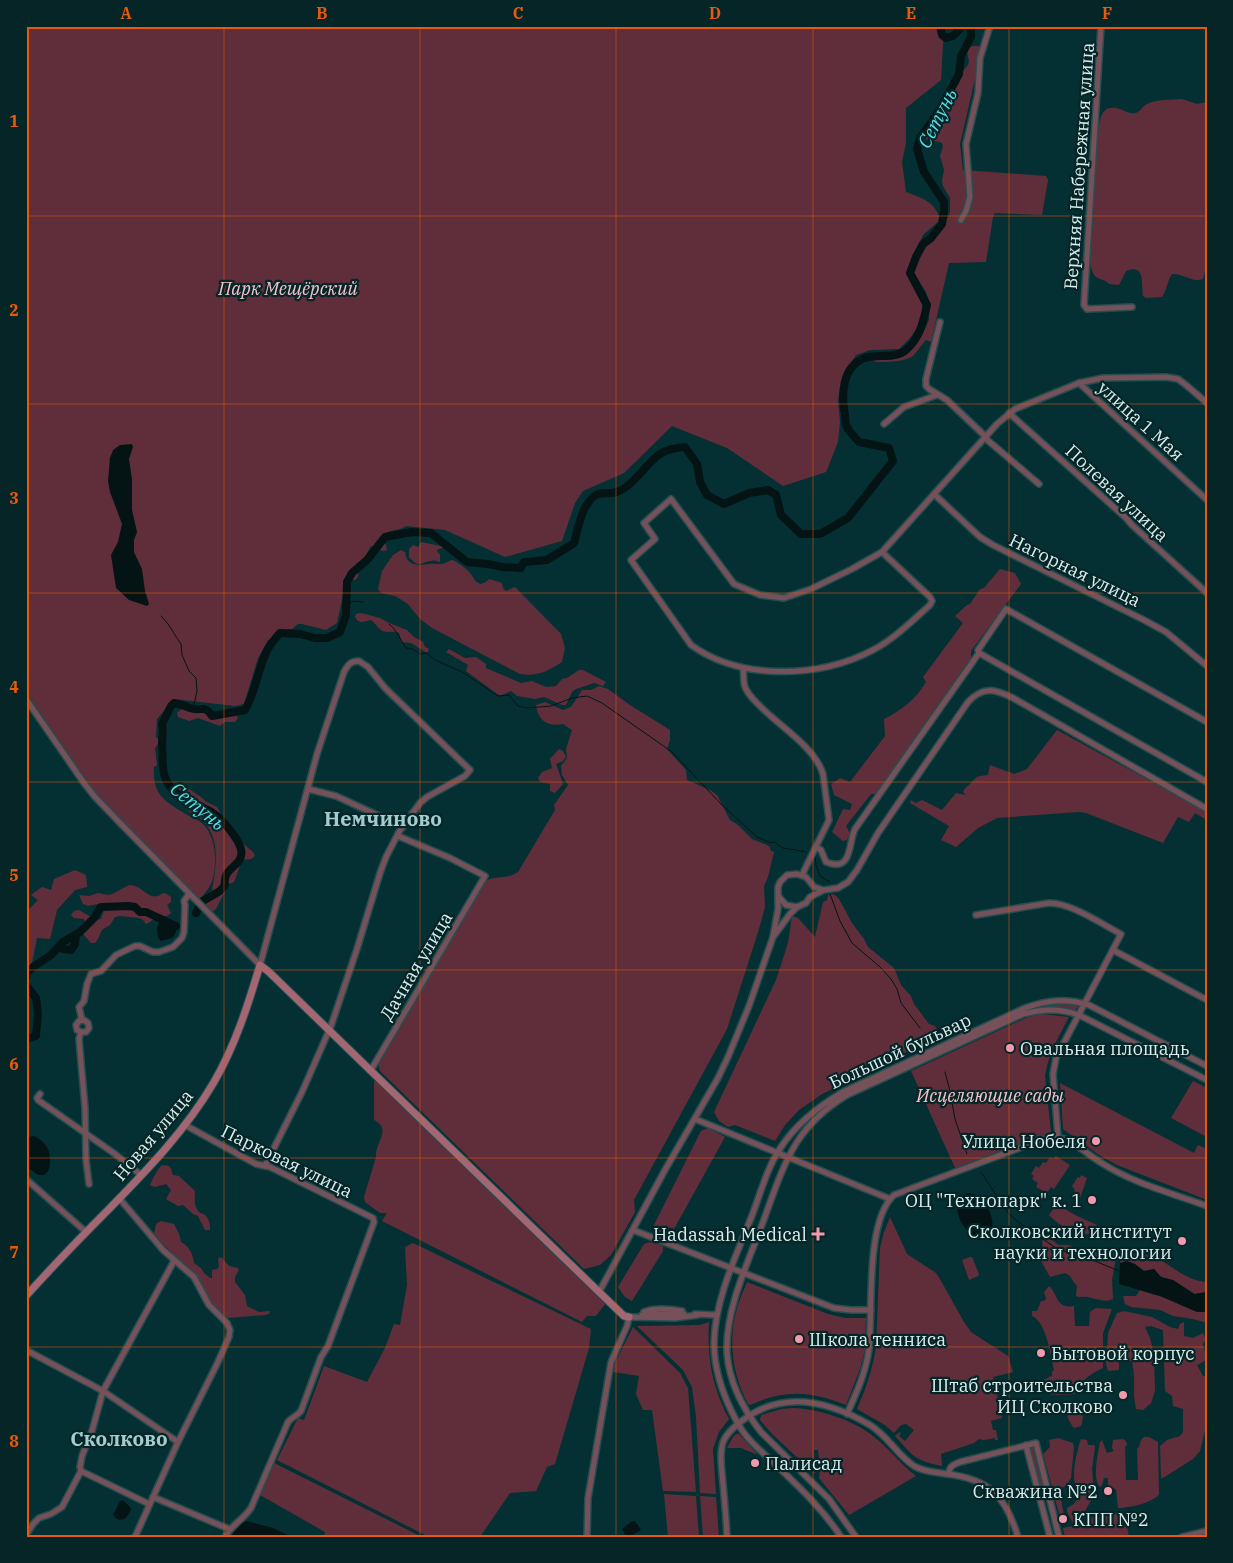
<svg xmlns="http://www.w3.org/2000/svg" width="1233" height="1563" viewBox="0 0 1233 1563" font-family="'IBM Plex Serif',serif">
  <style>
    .green { fill: #602e3a }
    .water { fill: #041415 }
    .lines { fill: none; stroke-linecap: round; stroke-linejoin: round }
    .stream { stroke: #041415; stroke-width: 1 }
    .river { stroke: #041415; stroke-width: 8 }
    .street-casing { stroke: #274e51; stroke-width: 8 }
    .secondary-casing { stroke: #274e51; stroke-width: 9 }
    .street { stroke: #775159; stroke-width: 5 }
    .secondary { stroke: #a26773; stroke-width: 7 }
    .grid { fill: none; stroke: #e8590c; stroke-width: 1; stroke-opacity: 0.55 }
    .poi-dot { fill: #f29aad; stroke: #062527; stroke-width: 2 }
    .labels { text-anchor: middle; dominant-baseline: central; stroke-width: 4.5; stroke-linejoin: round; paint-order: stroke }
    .street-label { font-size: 18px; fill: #d9eeef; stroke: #062527 }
    .park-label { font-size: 18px; font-style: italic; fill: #f4c3cc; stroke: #062527 }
    .poi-label { font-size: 18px; fill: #d9eeef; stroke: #062527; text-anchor: end }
    .water-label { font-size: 19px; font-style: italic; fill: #57dde5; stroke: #062527 }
    .quarter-label { font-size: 20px; font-weight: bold; fill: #a2cccf; stroke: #062527 }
    .neatline { fill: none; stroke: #e8590c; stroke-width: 2 }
    .grid-label { font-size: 16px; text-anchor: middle; font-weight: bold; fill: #e8590c }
  </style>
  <rect width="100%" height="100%" fill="#053033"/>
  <g class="green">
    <path d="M26,26H944L941,80L906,108V143L902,162L906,192C922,198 936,202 940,220L923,235L910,264V280L922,304V316L918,327L909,339L899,349L870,350L856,355L843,375L838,400L840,422L838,442L826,472L783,486L727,448L672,426L624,473L583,491L575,503L562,541L505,557L445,530L406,526C398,532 386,528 380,539L386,545L387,550L383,551L375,547L371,546L363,561L359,564L358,577L355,580L348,579L346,582L337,623L326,630L302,624H298L292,629C281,630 277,630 271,640H268L258,658L244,704L235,706L174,699L157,719L156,737L158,739V744L155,748L157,765L154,767C152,796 166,802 189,816C193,818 198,820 202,823C216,836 217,861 213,878C211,886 204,894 199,901L93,790L82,776L26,692Z"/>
    <path d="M974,46H979L982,50L981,53L960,144L963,170L1046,176L1048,180L1042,215L995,213L993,217L986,262L949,263L931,342L926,340C923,343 915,354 913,356C904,362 887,362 876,362L872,359L905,353L921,337L925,329L929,320V301L926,292L914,273L913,268L920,250L942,230L950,212V198L943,186L942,181L944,170L940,156L943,147L942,143C936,140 929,142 924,138L925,133L959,83L961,73L968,65L969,61L967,52L969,47Z"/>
    <path d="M1182,99L1197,104L1207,102V264L1203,279C1191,283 1184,273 1172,274C1167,281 1167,290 1162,297L1146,298L1143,296C1141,285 1146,263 1126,271L1119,285L1109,284C1105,279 1099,280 1095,276C1091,272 1091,264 1089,259L1098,132C1100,119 1101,103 1120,109C1126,111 1128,114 1135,113C1141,112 1142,106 1147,104C1157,99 1171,100 1182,99Z"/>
    <path d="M421,542L441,546L443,548L438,549L437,551L440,555V562C437,561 434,560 431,561C419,562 421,570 409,557V549L413,545L418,547Z"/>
    <path d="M401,550L405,552C407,568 420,565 430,564C434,563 438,565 442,564C447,563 449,560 453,560C458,563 466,568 470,573C474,578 474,582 481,584L486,582L489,579L502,583L503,588L506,591L515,587L561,634L565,648L562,662C548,671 537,677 520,674L432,628L420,619L408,604L395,596L381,593L378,589L382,571L393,555Z"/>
    <path d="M1000,569L1015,573L1021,584L971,651V658L876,794H871L846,826L850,833L847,840L843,841L832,832L843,809L850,810L852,804L834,795L831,784L840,778L850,782L885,736L884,719C902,710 916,699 926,682L923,677L963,623L955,616L967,605L970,604L980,589L984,588Z"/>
    <path d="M361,613L380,618L389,623L407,630L414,637L423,642L425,647L429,649L427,653L411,643L402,642L399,633C393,630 386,634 381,630C377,627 375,623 371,620L362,622L358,621L355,617L356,614Z"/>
    <path d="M449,649L465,658L476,657L486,664V668L521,683L532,681L546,687L556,686L562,679L567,678L579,670H583L606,682L603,686L594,683L576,689L572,692L566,705H562L544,697L535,699L517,696L511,691L500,696L466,671L468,665L446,652Z"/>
    <path d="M599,686L608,689L630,705L670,730V740L667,749L686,770L687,780L710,790L717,795L730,820L738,825L752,839L769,846L771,851L774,852L768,877L764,886L765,907L759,929L727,1029L634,1200L635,1212L611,1255L600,1265L584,1269L380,1071L378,1063L486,881C497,875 506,880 518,872L555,810L554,805L568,785L562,775L561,766L567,758L566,749L572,730L563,724C548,727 538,721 536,705L545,702L563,710L571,707L582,690H591Z"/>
    <path d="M184,707L204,712L212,718L235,713L238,718L235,722H225L220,726L198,718L189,721L178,717L177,713Z"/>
    <path d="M1057,730L1207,812V820L1195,813L1189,822L1178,817L1163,843L1086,813L1078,812L997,818L978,828L956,847L941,840L949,826L910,803L911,800L916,803L922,800L942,810L956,793L966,795L963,792C964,789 966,787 969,785C979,775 974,777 988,775L990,765L1014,774L1027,769Z"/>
    <path d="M559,749L563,751L566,757L563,761L556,764L563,784L555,793L550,791V784L540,782L538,778L542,772L552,768L550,759Z"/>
    <path d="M176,786L186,787L201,797L205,801L217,807L220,812L215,820L216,824C221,825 224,823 229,824L239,840L253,852L255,856L251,859L242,860L236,877L234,882L229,884L216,909L212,912L208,910L203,902L208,893L212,891C216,868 222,834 199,818C190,812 188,812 183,802C180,797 175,797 174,790Z"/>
    <path d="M75,870L86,875L87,887L75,890L57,910L50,939L37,938L32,963L26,969V912L38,900L31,895L42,887L51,890L54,879Z"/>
    <path d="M129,885C144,885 149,904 163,893L167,894L171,897V902L167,905L171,913L167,916H157L150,922L146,924L143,920L139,918L120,916L115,917L110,925L102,930L98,939L95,943H91L81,932L85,923L84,919L74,918L71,915L74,911L79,910L96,920L101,919L104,910L101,906L97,904L88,906L83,904L79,895L89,896L98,893L108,895L112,894Z"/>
    <path d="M832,894L835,895L839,899L852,923L864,939L868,947L894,968L901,985L911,996L914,1004L929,1024L935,1026L941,1035L822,1094L799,1110L785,1125L775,1141L735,1125L728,1127L719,1121L714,1112L776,980L788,943L792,916L798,918L815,937L823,902L827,900L828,895Z"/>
    <path d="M1062,1002L1077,1004L1078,1007L1075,1010L1062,1008H1034L1045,1004Z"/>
    <path d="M1043,1014L1069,1017C1059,1036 1048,1054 1045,1076L1051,1132L955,1168L911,1071L1028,1017Z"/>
    <path d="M376,1081L605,1304L596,1316H587L582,1322L382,1221L387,1213H380L365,1202L364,1197L376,1157C374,1144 393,1129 374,1120V1082Z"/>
    <path d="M1193,1081L1207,1088V1137L1171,1118Z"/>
    <path d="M1060,1083L1194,1153L1198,1145L1207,1149V1200L1117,1165L1099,1155L1063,1129Z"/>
    <path d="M708,1128L725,1137L674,1229L670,1227L663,1234L656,1230L654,1225L701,1131Z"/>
    <path d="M1056,1156L1070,1165L1054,1189L1051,1187L1047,1193L1036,1187L1038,1183L1032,1179L1034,1176L1031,1174L1036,1166L1039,1168L1043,1162L1046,1163L1050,1157L1053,1159Z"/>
    <path d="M162,1165C173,1166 170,1167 173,1175L179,1176L195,1191C195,1198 193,1207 200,1213C207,1213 211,1223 210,1230H205L198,1216L193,1214L183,1205L178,1206L166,1199L171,1190L166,1184L155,1187L150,1185C152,1180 158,1168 162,1165Z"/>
    <path d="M1081,1175L1087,1178L1080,1198L1074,1194L1075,1190L1072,1186L1078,1177L1080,1178Z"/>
    <path d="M1057,1204L1075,1215L1097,1225L1093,1234C1076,1235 1061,1228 1049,1215Z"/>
    <path d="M890,1217L907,1254L936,1273L941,1281L964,1322L971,1332L1008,1356L1013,1372L993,1377L1002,1418L991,1421L993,1430H996L998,1440H995V1438L984,1440L979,1439L974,1443L941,1454L942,1466C915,1461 913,1456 895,1436L900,1432L901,1433L899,1436L905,1441L914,1430L906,1424L901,1425L894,1433L885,1425L857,1409C866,1388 873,1368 876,1346L880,1248L884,1232Z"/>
    <path d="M161,1221L174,1224L179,1234L181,1242C189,1246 193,1254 194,1263L201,1268L204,1273L210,1278H212V1270L217,1269L219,1267L218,1259L220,1257L222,1258L229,1266L238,1268L239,1270L235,1277V1282L245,1295L247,1306L259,1312L270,1311L269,1314L265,1315L227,1318L212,1305L196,1276L164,1245L154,1234L156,1224Z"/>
    <path d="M1043,1235L1050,1238L1058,1245H1069L1078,1250L1112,1249L1117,1252L1112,1280L1113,1299C1106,1303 1096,1299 1088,1297C1084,1296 1080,1298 1076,1296L1077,1286C1073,1282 1071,1275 1065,1273L1050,1277L1041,1261Z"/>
    <path d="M650,1242L663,1246V1251L632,1301L625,1297L618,1287L644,1244Z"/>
    <path d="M413,1243L591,1329L589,1348L555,1464L547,1467L536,1491L510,1493L480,1537H429L277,1460L298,1418L304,1420L324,1366L367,1382L385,1348L394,1324L400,1325L407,1285L405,1247Z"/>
    <path d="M1125,1252C1134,1254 1147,1254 1156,1258C1175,1267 1184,1280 1207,1282V1292L1195,1294L1173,1280L1161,1277L1154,1269L1144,1271C1136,1265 1131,1259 1120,1263V1258Z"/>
    <path d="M970,1257H972L979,1274L978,1276L969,1280L962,1260Z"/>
    <path d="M747,1282L828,1314L845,1318H866L865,1350L860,1369L846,1405C811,1391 785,1389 750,1405L748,1404C733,1376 728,1343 736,1312C738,1302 743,1292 747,1282Z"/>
    <path d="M1049,1286C1059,1295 1055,1309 1074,1306L1075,1326H1089L1090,1312L1096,1308L1112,1309L1103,1333V1368C1090,1374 1081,1380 1075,1394C1069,1394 1050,1397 1046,1392C1044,1389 1044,1383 1043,1380L1052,1376V1372L1054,1370C1051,1356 1046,1321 1032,1316V1311H1037L1041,1301H1044L1046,1299L1044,1292Z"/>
    <path d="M1140,1290C1147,1293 1153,1294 1160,1296C1176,1301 1190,1312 1207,1312V1323L1193,1319L1173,1316L1160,1310L1131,1307L1125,1304L1123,1296H1136Z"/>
    <path d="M1124,1311L1152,1317L1170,1327L1178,1329L1180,1324L1184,1322V1336L1193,1338L1203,1333L1206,1339L1203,1344L1207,1360L1197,1365L1203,1376H1207L1205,1431L1200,1451L1193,1459L1163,1478H1161L1160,1446L1167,1440L1180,1436L1183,1432V1409L1173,1406L1172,1396L1165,1391L1163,1330L1151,1326L1145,1327L1150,1338L1154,1354L1155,1391L1151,1403L1143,1410L1136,1409L1134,1396V1376L1132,1361L1119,1362V1370L1108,1371L1106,1364L1108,1333L1117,1313Z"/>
    <path d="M709,1322C707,1359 712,1386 729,1419L719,1432L713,1449L716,1494L700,1493L696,1417L692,1387L683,1370L637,1326L700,1325Z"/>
    <path d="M633,1327L680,1373L688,1388L696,1492L663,1491L652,1410H643L636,1394L639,1376L613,1372L615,1363Z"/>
    <path d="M1066,1402C1081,1402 1086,1411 1081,1426L1074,1428C1067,1420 1066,1412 1066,1402Z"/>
    <path d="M793,1408C819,1409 853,1420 873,1436C889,1448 900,1464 916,1476L849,1515L819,1478L820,1470L826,1469L825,1459H819L818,1450H814L815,1474L772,1434L760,1420L761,1415L781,1409Z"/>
    <path d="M736,1434H739L758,1455L741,1448H727L733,1437Z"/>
    <path d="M1144,1437H1149L1158,1442L1159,1494C1153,1503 1128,1508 1118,1508L1116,1489L1108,1487V1478H1104L1102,1485L1100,1487C1092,1479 1098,1453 1100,1442L1102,1440L1107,1453L1114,1451L1112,1448L1113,1440L1123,1439L1126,1441L1127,1445L1125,1447L1126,1480H1138L1137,1449L1139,1447L1141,1440Z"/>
    <path d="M1058,1438L1073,1443L1074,1447L1071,1478L1066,1486L1060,1488L1062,1506L1065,1517H1060L1043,1454L1050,1447L1049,1440Z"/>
    <path d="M1081,1439L1087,1440L1088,1445H1094L1095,1447L1092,1469L1094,1491L1092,1498L1081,1519L1074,1521L1073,1523L1067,1512V1508C1085,1501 1074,1488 1074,1476C1074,1464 1077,1451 1081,1439Z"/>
    <path d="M1035,1446L1047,1492L1042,1494L1030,1447Z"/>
    <path d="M274,1463L422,1537H324L325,1532L260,1495Z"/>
    <path d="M664,1494L696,1496L699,1537H668Z"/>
    <path d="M700,1496L716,1497L719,1537H703Z"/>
    <path d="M1121,1512L1124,1513L1125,1515L1129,1537H1065L1063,1528L1084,1524L1090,1518Z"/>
  </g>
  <g class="water">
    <path d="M132,444L133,447L129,459L132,479V510L137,532L134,540V552L142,569L145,591L149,604L147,606L129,600L116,588L111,555L118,542L122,524L110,492L108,481L110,458L113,450L120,445Z"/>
    <path d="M165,918L174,922C177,928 177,933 172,938L161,941L158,938L157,928L160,919Z"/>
    <path d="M34,1136C46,1142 51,1150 50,1164C49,1169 49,1172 44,1175H38L26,1166V1137Z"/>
    <path d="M969,1193C983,1194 995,1216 992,1229C974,1258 939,1200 969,1193Z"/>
    <path d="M1127,1261L1135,1264L1144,1271L1154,1269L1161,1277L1173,1280L1194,1294L1207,1292V1312H1197L1160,1296L1119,1284L1120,1263Z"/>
    <path d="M123,1500L130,1507L131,1510L126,1518C121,1521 116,1520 113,1515L120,1501Z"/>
    <path d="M247,1521L273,1528L292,1537H230L242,1523Z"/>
    <path d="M635,1521L641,1530L629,1537H626L622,1529L631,1522Z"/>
  </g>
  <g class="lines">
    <g class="stream">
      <path d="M346,605L354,601L363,602"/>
      <path d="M161,616L168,624L181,644L182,655L189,671L196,678L197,691L193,709"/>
      <path d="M389,624C397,630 400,640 406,648L413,649L420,654L427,653L435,660L462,672L498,696L509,695L518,706L528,708L551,706L572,698L587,696L602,703L672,752L722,805L757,837L771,843L774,842L783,848L807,852"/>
      <path d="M815,856L816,865L820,876L830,882"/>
      <path d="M830,894L840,921L852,943L880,967L891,979L897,989L901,1003L920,1028"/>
      <path d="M945,1072L950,1091L955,1119L967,1154"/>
      <path d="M981,1172L1008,1213L1022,1225L1056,1248L1074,1255L1095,1261L1119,1271"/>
    </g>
    <g class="river">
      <path d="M940,26L942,35L946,38L953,36L963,26"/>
      <path d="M196,913L201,902L220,891L225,885C222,866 245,867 241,849C238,838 221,817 210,811C196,803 174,797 166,780C161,769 163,754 162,742C162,736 164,730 162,724L171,706L174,703C180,704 185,706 190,708C200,712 205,704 212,716L245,710C256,691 257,672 266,653C269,645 275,639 280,633L300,634L315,638H327L340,632L346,615L347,582L352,573L367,560L385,537L412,532L431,533L467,562L488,564L503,567L521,568L524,562L547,560L574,543C577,532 581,511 588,503C599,487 606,497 619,491C625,489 630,484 635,479C653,461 656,449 685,447L697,464L700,482L707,495L724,504L749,493L768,490L776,495L781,515L801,534H820L848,518L893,461L889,448L859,442C855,437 849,432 847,427C845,424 845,419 845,415C841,395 842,366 865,358C877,354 896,359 906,350C920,338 923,322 927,305L910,273L916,257L923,244L931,238L942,224L944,211V202L924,172L917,149L920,138L939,111L959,74L961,56L971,37V29L968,26"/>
      <path d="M60,946L63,949L71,950L75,944L76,935"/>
      <path d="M26,978L27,973L33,967L51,955L63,942L80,932L95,917L98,911L101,907L129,906L135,907L140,912H146L176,926"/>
      <path d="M26,985L36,998L37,1005L38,1013L36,1036L26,1039"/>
    </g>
    <g class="street-casing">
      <g id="street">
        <path d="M1101,26L1084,305L1087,309L1132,307"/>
        <path d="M961,220L966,211L970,197L966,144L978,93L980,58L990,26"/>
        <path d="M940,322L926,379V386L929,389L947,400L986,437"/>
        <path d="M1079,383L1207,500"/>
        <path d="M1009,413L1126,518L1132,525L1207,593"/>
        <path d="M884,424L904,407L937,395"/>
        <path d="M985,438L1039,484"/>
        <path d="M934,494L980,537L993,545L1144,620L1166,632L1207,666"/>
        <path d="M882,552L930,597L932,601L930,605C912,621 894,639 873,650C820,678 741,681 691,645L631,560L655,539L644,523L671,499L734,584L760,595L784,598L811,589L852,569L882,552L997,424L1015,409L1079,383L1103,378L1166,377L1178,379L1186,385L1207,403"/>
        <path d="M979,653L1207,782"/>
        <path d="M743,668C744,674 743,682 745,687C748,695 754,700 760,706C779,726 815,747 823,774L829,820L802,875"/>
        <path d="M26,699L84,783L95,797L121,824L260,965"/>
        <path d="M308,789L336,796L403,827"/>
        <path d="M816,847L821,850L826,862C853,873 848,843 855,829L979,653L978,650L1006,609L1207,722"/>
        <path d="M779,897L786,905L797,907"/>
        <path d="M976,915L1049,903C1071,903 1100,923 1121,934L1056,1058L1053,1074L1058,1137"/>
        <path d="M773,937L790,914L797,907L806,903L810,897L824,890L838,888L848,882L857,870L878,833L968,702C983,686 995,689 1013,698L1207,809"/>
        <path d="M1113,950L1207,1000"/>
        <path d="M260,965L317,754L344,672C348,665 350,661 359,661L368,667L385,688L470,770L465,776L427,797L420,803L400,830L386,857L380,873L357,949L331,1026L302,1092L265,1166"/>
        <path d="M82,1020L79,1007L84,1001L87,984L91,974L101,971L116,955L135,946H140L153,952H159L173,947L182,938L184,932L185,905L184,901L189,894"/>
        <path d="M81,1032L77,1030L76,1025L79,1021L84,1020L88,1023L89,1028L86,1032H81L79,1039L85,1108L86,1160L89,1184"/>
        <path d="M371,1070L485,876L450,858L398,836"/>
        <path d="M40,1094L37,1098L38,1100L115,1154L141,1175"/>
        <path d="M695,1119L890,1199"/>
        <path d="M185,1125L256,1164L270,1167L373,1218L374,1222L328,1346L321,1357L301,1411C297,1416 292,1417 288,1422L251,1508C244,1519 231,1525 225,1537"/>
        <path d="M26,1179L86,1232"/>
        <path d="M119,1198L163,1250L194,1277L209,1305L227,1323L230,1330L229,1337L217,1364L178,1442L135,1537"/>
        <path d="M633,1230L834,1308L851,1310H871"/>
        <path d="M599,1292L665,1170L718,1078L728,1057L749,1006L773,937L778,909V887L780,882L787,875L797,874L806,877L814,887L823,890"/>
        <path d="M644,1312C655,1307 671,1309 682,1311"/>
        <path d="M695,1314L716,1315"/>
        <path d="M642,1315L650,1314H684"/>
        <path d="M26,1350L103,1391L178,1442"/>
        <path d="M847,1414C856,1394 866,1372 869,1349C873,1311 865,1221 894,1195L1046,1138C1068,1133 1083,1152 1100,1162C1132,1183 1171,1193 1207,1206"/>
        <path d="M1026,1445L1050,1537"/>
        <path d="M81,1471L80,1467L82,1456L92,1431L103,1391L174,1261"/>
        <path d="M949,1474C949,1466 953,1465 960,1462L1036,1443L1059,1537"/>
        <path d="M153,1497L229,1529"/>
        <path d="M26,1535L33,1524L39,1518L51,1514L62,1507L81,1471L149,1504"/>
        <path d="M587,1537L588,1498L611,1362L627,1326L629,1317L675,1318L698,1315"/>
        <path d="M727,1537C726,1515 724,1494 722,1473C721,1464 720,1455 722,1446C724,1435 734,1427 743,1420C783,1390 829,1401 870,1425C888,1436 897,1455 914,1466C924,1472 936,1472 947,1474C990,1479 1006,1497 1018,1537"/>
        <path d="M841,1537C823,1509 799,1487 775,1464C761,1451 746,1439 737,1422C724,1398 714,1371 714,1343C715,1298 737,1254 753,1213C761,1191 768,1166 781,1147C797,1123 819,1106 843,1092L1025,1008C1047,1000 1066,998 1089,1005L1207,1066"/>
        <path d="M856,1537L829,1499L761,1432C743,1409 729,1382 727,1353C725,1309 748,1263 763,1222C773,1195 782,1166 797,1142C810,1122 827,1107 847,1095L1023,1014C1043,1009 1059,1008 1079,1015L1207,1080"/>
        <path d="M1182,1537L1207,1531"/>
      </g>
    </g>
    <g class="secondary-casing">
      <path id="secondary" d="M26,1296C53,1266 81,1237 110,1208C148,1169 186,1130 214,1082C235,1046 248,1005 260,965L269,972L599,1292L624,1316L629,1317"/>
    </g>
    <use href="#street" class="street"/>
    <use href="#secondary" class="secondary"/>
  </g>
  <path class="grid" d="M224,26V1537M420,26V1537M616,26V1537M813,26V1537M1009,26V1537M26,216H1207M26,404H1207M26,593H1207M26,782H1207M26,970H1207M26,1158H1207M26,1347H1207"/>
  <g class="poi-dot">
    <circle cx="1010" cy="1048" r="5"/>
    <circle cx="1096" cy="1141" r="5"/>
    <circle cx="1092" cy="1200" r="5"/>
    <path d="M815.5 1226.5h5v5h5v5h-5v5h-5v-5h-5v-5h5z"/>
    <circle cx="1182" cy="1241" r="5"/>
    <circle cx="799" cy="1339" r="5"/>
    <circle cx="1041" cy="1353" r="5"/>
    <circle cx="1123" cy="1395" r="5"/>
    <circle cx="755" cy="1463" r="5"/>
    <circle cx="1108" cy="1491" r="5"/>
    <circle cx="1063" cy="1519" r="5"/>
  </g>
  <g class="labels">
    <g class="street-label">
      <text transform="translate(1079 166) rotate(-86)">Верхняя Набережная улица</text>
      <text transform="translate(1141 421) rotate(42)">улица 1 Мая</text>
      <text transform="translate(1117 493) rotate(43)">Полевая улица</text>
      <text transform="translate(1075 570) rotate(26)">Нагорная улица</text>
      <text transform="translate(416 966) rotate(-59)">Дачная улица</text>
      <text transform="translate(900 1051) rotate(-25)">Большой бульвар</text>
      <text transform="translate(153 1135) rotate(-50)">Новая улица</text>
      <text transform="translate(287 1161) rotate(26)">Парковая улица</text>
    </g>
    <g class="park-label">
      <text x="288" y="288">Парк Мещёрский</text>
      <text x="990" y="1095">Исцеляющие сады</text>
    </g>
    <g class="poi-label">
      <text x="1020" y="1048" text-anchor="start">Овальная площадь</text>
      <text x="1086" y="1141">Улица Нобеля</text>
      <text x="1082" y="1200">ОЦ "Технопарк" к. 1</text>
      <text x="1172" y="1231">Сколковский институт<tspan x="1172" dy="21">науки и технологии</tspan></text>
      <text x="807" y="1234">Hadassah Medical</text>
      <text x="809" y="1339" text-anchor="start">Школа тенниса</text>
      <text x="1051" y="1353" text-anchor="start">Бытовой корпус</text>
      <text x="1113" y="1385">Штаб строительства<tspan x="1113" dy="21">ИЦ Сколково</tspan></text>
      <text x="765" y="1463" text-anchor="start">Палисад</text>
      <text x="1098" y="1491">Скважина №2</text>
      <text x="1073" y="1519" text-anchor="start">КПП №2</text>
    </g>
    <g class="water-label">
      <text transform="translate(937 118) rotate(-63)">Сетунь</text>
      <text transform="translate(198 806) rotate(39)">Сетунь</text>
    </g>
    <g class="quarter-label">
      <text x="383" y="818">Немчиново</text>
      <text x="119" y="1438">Сколково</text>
    </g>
  </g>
  <rect width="1233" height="1563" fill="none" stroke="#062527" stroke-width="55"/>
  <rect x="28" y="28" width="1178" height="1508" class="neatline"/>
  <g class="grid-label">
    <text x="126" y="19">A</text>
    <text x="322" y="19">B</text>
    <text x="518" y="19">C</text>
    <text x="715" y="19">D</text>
    <text x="911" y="19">E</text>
    <text x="1107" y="19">F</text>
    <text x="14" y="127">1</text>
    <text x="14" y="316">2</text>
    <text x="14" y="504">3</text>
    <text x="14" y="693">4</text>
    <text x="14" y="881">5</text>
    <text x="14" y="1070">6</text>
    <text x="14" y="1258">7</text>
    <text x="14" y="1447">8</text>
  </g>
</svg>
